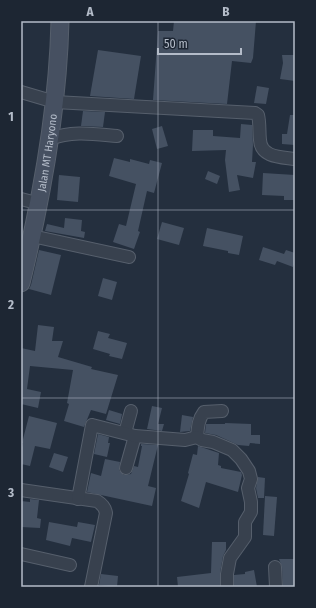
<svg xmlns="http://www.w3.org/2000/svg" width="316" height="608" viewBox="0 0 316 608" font-family="'Fira Sans Condensed',sans-serif">
  <style>
    .building { fill: #455162 }
    .lines { fill: none; stroke-linecap: round; stroke-linejoin: round }
    .minor-casing { stroke: #565f6c; stroke-width: 14 }
    .secondary-casing { stroke: #565f6c; stroke-width: 19 }
    .minor { stroke: #38414e; stroke-width: 12 }
    .secondary { stroke: #465061; stroke-width: 17 }
    .grid { fill: none; stroke: #b4bcc9; stroke-width: 1; stroke-opacity: 0.55 }
    .labels { text-anchor: middle; dominant-baseline: central; stroke-width: 4; stroke-linejoin: round; paint-order: stroke }
    .street-label { font-size: 11px; fill: #b4bcc9; stroke: #1d2633 }
    .neatline { fill: none; stroke: #b4bcc9; stroke-width: 1.5 }
    .grid-label { font-size: 13px; text-anchor: middle; font-weight: bold; fill: #b4bcc9 }
  </style>
  <rect width="100%" height="100%" fill="#242f3e"/>
  <g class="building">
    <path d="M174,21H256L253,58L251,63L232,61L227,104L153,100L158,31H173Z"/>
    <path d="M98,50L141,56L134,99L90,96Z"/>
    <path d="M282,55H295V81L280,79L283,63Z"/>
    <path d="M257,86L269,88L266,104L254,103Z"/>
    <path d="M83,111L105,112L103,127L81,126Z"/>
    <path d="M290,115H295V145L282,144V134H287Z"/>
    <path d="M241,124L252,125L253,145L252,162H256L253,178L237,175L240,190L229,192L225,160L226,150L192,151L193,130H213V136L240,138Z"/>
    <path d="M162,126L168,146L157,149L152,129Z"/>
    <path d="M114,158L130,162V159L149,164L150,160L162,163L154,193L147,191L138,231L140,232L134,249L113,242L119,224L126,226L136,184L109,176Z"/>
    <path d="M208,171L220,176L217,184L205,179Z"/>
    <path d="M263,173L295,175V200H284V196L262,195Z"/>
    <path d="M59,175L80,177L78,202L57,200Z"/>
    <path d="M65,218L82,220L81,231L85,232L84,238L45,231L47,224L64,228Z"/>
    <path d="M162,222L184,228L179,245L157,239Z"/>
    <path d="M207,228L243,236L239,255L228,253V251L203,246Z"/>
    <path d="M263,247L284,254L286,250L295,253V262L293,267L277,261L275,265L259,260Z"/>
    <path d="M39,250L61,255L51,295L29,289L31,285Z"/>
    <path d="M103,278L117,282L112,300L98,296Z"/>
    <path d="M38,325L54,327L52,341H63L58,357L92,367L91,369L118,375L106,414L91,410L84,427L64,421L69,404L67,403L73,370L30,366L27,389L41,392L38,408L21,404V348L35,351Z"/>
    <path d="M98,331L110,334L108,338L127,343L122,359L109,356L110,354L93,349Z"/>
    <path d="M152,406L162,408L158,424H164L162,431L147,429Z"/>
    <path d="M109,410L122,414L120,424L106,420Z"/>
    <path d="M182,415L193,417L190,431L180,432Z"/>
    <path d="M29,416L57,423L50,449L35,446L30,466L21,464V452L23,443H22Z"/>
    <path d="M225,423L251,424V435H260V444L250,443L249,446L238,445L216,435L205,433L206,424H225Z"/>
    <path d="M98,434L109,437L108,443H110L107,457L94,454Z"/>
    <path d="M141,444L158,445L148,486L156,488L152,506L87,492L91,473L101,476L105,459L120,462L119,470L124,475L131,474L134,466L138,467L142,446H141Z"/>
    <path d="M198,446L219,453L218,465L221,466V468L241,472L242,475L238,492L206,482L199,508L181,501L189,474L188,473L193,454L197,455Z"/>
    <path d="M54,453L68,457L63,472L49,467Z"/>
    <path d="M258,477L265,478L264,498H258L256,488Z"/>
    <path d="M265,496L277,497L274,536L263,535Z"/>
    <path d="M30,499L39,500L37,518L41,519L40,528L21,527V501L30,502Z"/>
    <path d="M49,522L77,527L78,522L95,525L91,542L72,538L70,546L46,540Z"/>
    <path d="M212,542H226V550L223,556L220,573V587H178L177,577L211,573Z"/>
    <path d="M279,559H295V587H283L282,567Z"/>
    <path d="M254,570L257,587H234V575L245,574V572Z"/>
    <path d="M101,574L118,576L117,587L99,585Z"/>
  </g>
  <g class="lines">
    <g class="minor-casing">
      <g id="minor">
        <path d="M21,92L55,102L255,113L258,115C260,123 259,132 260,140C261,158 282,157 295,159"/>
        <path d="M50,139C72,130 95,134 117,136"/>
        <path d="M21,199L40,204"/>
        <path d="M32,236L129,257"/>
        <path d="M222,411L204,412C198,420 198,427 197,437L202,440L213,442L232,450L241,459L249,471L251,479L248,488L251,502V512L245,522V537L230,558L227,574V587"/>
        <path d="M125,433L131,411"/>
        <path d="M126,468L135,436"/>
        <path d="M21,490L97,501C102,504 105,507 106,513L91,587"/>
        <path d="M78,499L92,425L135,436L185,440L197,437"/>
        <path d="M21,554L70,565"/>
        <path d="M275,567L276,587"/>
      </g>
    </g>
    <g class="secondary-casing">
      <g id="secondary">
        <path id="s1" d="M21,283C42,197 58,110 60,21"/>
      </g>
    </g>
    <use href="#minor" class="minor"/>
    <use href="#secondary" class="secondary"/>
  </g>
  <path class="grid" d="M158,21V587M21,210H295M21,398H295"/>
  <g class="labels">
    <g class="street-label">
      <text stroke="none"><textPath href="#s1" startOffset="133">Jalan MT Haryono</textPath></text>
    </g>
  </g>
  <rect width="316" height="608" fill="none" stroke="#1d2633" stroke-width="44"/>
  <path d="M158 48v6h83v-6" fill="none" stroke="#b4bcc9" stroke-width="2"/>
  <text x="164" y="48" font-size="12" fill="#b4bcc9" stroke="#1d2633" stroke-width="3" paint-order="stroke">50 m</text>
  <rect x="22" y="22" width="272" height="564" class="neatline"/>
  <g class="grid-label">
    <text x="90" y="16">A</text>
    <text x="226" y="16">B</text>
    <text x="11" y="121">1</text>
    <text x="11" y="309">2</text>
    <text x="11" y="497">3</text>
  </g>
</svg>
